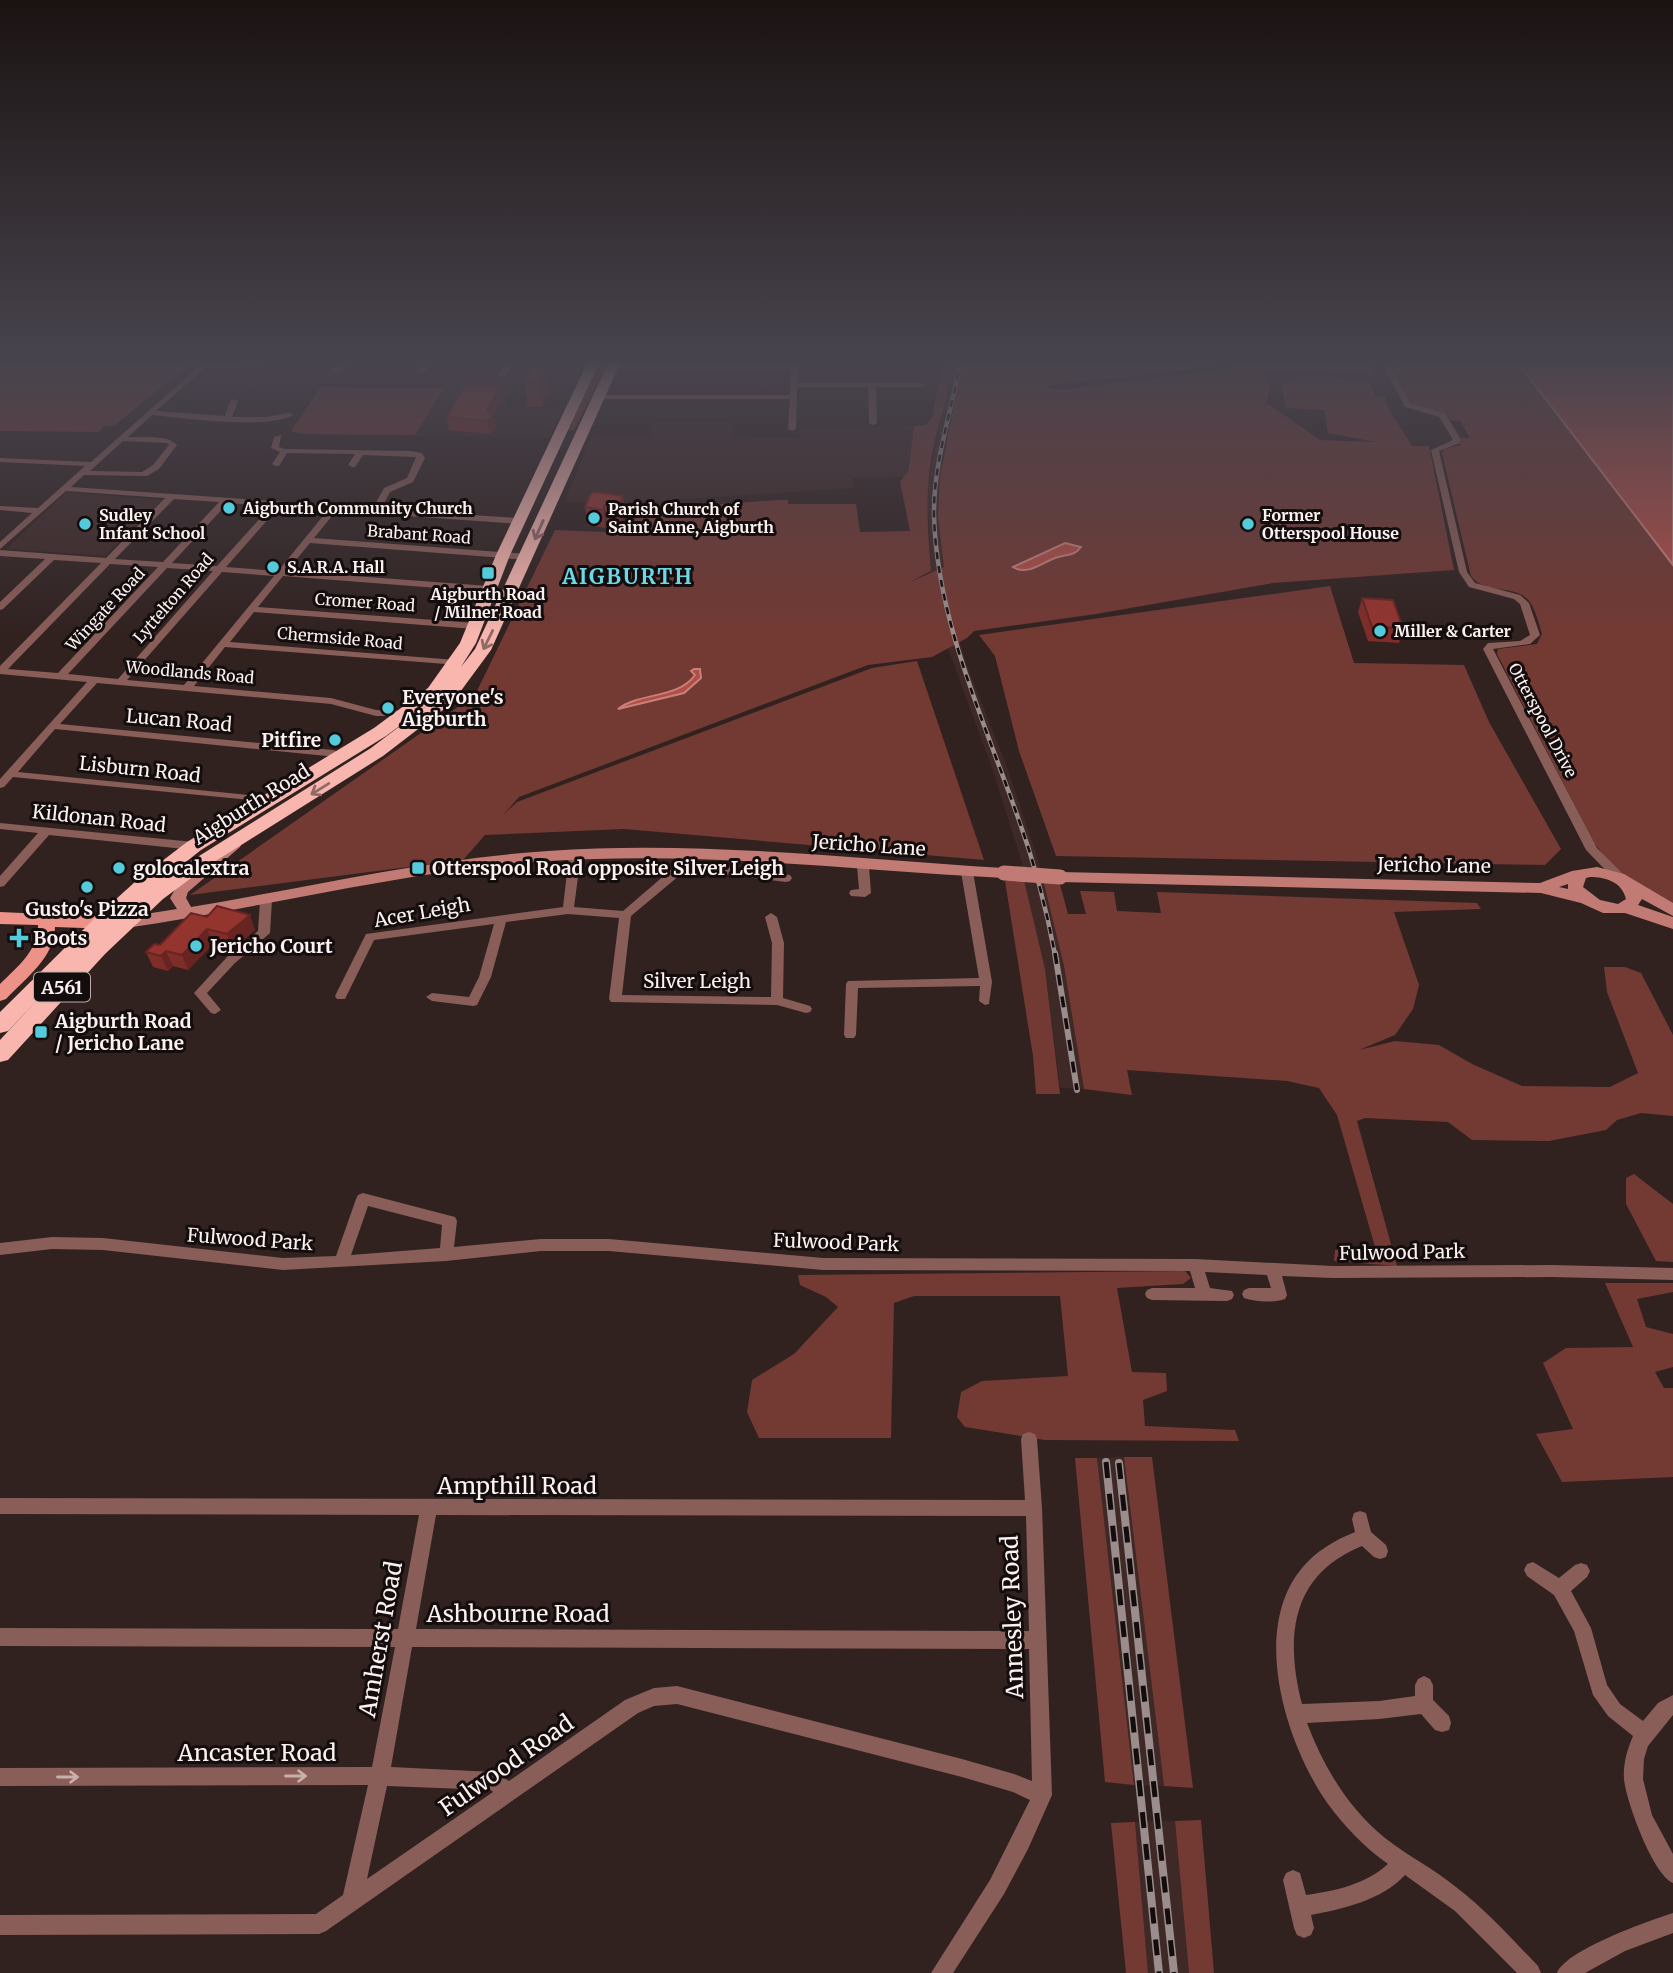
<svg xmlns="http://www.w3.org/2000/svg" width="1673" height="1973" viewBox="0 0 1673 1973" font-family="Merriweather,serif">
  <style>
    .built { fill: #3f2927 }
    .green { fill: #733933 }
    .water { fill: #b14f47; stroke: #c8807a; stroke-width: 2 }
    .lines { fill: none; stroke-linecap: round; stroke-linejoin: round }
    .street { fill: #895d58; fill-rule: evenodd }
    .secondary { fill: #c17b74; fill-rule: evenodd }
    .primary { fill: #ec9289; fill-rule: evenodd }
    .highway { fill: #f8b6af; fill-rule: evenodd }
    .rail-far2-casing { stroke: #9a8d8c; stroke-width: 4.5 }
    .rail-far1-casing { stroke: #9a8d8c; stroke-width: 6 }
    .rail-casing { stroke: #9a8d8c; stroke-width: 8 }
    .rail-far2 { stroke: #140d0d; stroke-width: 2.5; stroke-dasharray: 7; stroke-linecap: butt }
    .rail-far1 { stroke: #140d0d; stroke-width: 3.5; stroke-dasharray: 11; stroke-linecap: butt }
    .rail { stroke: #140d0d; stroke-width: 5; stroke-dasharray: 16; stroke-linecap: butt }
    .secondary-bridge { stroke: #c17b74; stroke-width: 15 }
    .wall { fill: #7f2d28 }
    .shaded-wall { fill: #682421 }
    .building { fill: #94342f; stroke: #682421; stroke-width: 2 }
    .oneway { stroke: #916a66 }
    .oneway2 { stroke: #c9afac }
    .poi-dot { fill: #53cbda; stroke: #140d0d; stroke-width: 2.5 }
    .labels { text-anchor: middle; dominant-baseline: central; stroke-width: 6; stroke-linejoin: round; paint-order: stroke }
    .far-poi-label { font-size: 16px; font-weight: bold; fill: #fdf2f1; stroke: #140d0d; text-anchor: start }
    .far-street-label { font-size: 16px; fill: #fdf2f1; stroke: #140d0d }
    .shield { fill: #140d0d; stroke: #b7adad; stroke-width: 2 }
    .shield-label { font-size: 18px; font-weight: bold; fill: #fdf2f1 }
    .poi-label { font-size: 19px; font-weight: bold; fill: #fdf2f1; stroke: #140d0d; text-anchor: start }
    .street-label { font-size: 19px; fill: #fdf2f1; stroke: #140d0d }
    .far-district-label { font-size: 21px; font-weight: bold; letter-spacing: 2px; fill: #6ed9e6; stroke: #140d0d }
    .near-street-label { font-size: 23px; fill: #fdf2f1; stroke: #140d0d }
  </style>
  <rect width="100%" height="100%" fill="#312220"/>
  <g class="built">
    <path d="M954,359H963L942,457L938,516L952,616L966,663L1007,767L1039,863L1064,966L1084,1089L1060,1088L1045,969L1024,880L1022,863L992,768L939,624L931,571L927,488Z"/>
    <path d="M321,387L512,388L504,407L563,409L548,437L301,434L291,431Z"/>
    <path d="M653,422H733L732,437L799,438V428L914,426L908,473L904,477L853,478L854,488L654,501L565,502L592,435L649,437Z"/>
    <path d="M67,492L162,500L105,556L6,549Z"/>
    <path d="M1124,1457L1164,1786L1134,1785L1097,1458Z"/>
    <path d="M1175,1821L1189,1973H1148L1135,1822Z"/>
  </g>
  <g class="green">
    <path d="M0,359H196L114,426H104L99,432L0,431Z"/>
    <path d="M597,359H609L574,430H564Z"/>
    <path d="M948,359H954C950,393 937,425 931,459C925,497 928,533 931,571L910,582L944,567L938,516L940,477L963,359H1222L1221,363L1184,370L1051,385L1049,388L1065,389L1229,369L1236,364L1235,359H1368L1375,375L1275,369L1263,373L1270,387L1267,403L1320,440L1375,442L1328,433L1324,410L1286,408L1281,384L1308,375L1370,381L1375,396L1385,397L1387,406L1412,446H1429L1454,570L1273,583L1096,614L974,631L967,638L932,657L868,665L519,797L503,815L517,802L872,668L917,661L984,860L624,829L485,835L463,860L190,895L475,695L555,530L631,533L638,509L608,508L691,503L692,506L779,500H788V504H856L860,532L910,531L900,481L908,472L914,426L926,425L932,417L942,368H947Z"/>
    <path d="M1388,359H1515L1673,565V907L1614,868L1594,843L1497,654L1498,649L1537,644L1542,634C1539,624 1536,611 1530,602C1516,583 1486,596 1471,576L1442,453L1444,449L1461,445L1456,438H1470L1460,421L1448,420L1450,418L1412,405Z"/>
    <path d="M321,387L444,388L415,435L301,434L291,431Z"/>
    <path d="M1330,586L1354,663L1464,665L1489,722L1561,849L1545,865L1056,856L1019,751L995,656L979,635Z"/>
    <path d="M1024,880L1045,969L1060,1094H1036L1033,1056L1005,881Z"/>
    <path d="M1043,880L1059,881L1068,914H1086L1080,891L1114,892L1117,911L1161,913L1157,892L1477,903L1481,909L1394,912L1419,985L1413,1009L1395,1035L1359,1050L1395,1041L1439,1045L1472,1064L1522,1086L1610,1087L1638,1073L1607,992L1604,967H1625L1641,973L1673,1035V1116L1641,1113L1617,1120L1606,1130L1549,1141L1472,1140L1448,1122L1365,1118L1357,1121L1397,1266L1334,1261L1335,1250L1375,1247L1337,1115L1319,1088L1287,1081L1127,1070L1132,1095L1084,1089L1064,966Z"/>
    <path d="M1634,1174L1673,1204V1262L1656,1261L1626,1204V1178Z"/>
    <path d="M1185,1271L1191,1278L1183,1284L1117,1288L1132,1372L1166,1373L1167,1391L1143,1400L1145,1426L1235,1430L1239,1441L1045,1440L965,1427L957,1417L961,1392L982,1381L1068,1376L1060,1296H914L894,1303L891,1438H759L747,1412L752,1380L794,1354L838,1307L826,1297L800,1285L798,1275Z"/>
    <path d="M1605,1283H1673V1292L1637,1299L1646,1327L1673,1334V1367L1655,1372L1664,1388H1673V1477L1562,1482L1536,1434L1573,1429L1543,1363L1566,1348L1633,1347Z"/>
    <path d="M1124,1457H1152L1193,1788L1164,1786Z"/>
    <path d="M1075,1458H1097L1134,1785L1105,1782Z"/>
    <path d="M1201,1820L1214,1973H1189L1175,1821Z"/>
    <path d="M1135,1822L1148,1973H1126L1111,1823Z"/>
  </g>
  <g class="water">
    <path d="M1515,359H1673V565Z"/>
    <path d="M1065,543L1081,547C1074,557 1065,554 1055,558C1042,563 1027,576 1013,567Z"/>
    <path d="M694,669H700L701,678L684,693L618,709C640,692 678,699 695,675L691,671Z"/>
  </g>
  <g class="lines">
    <g class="street">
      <path d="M207,359H214L210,364H235L258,359L263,364L259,366L255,364L235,368H205L156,411L225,416L230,401L234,399L238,401L232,417H265L289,413L293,415C268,430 183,418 152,415L128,437C142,438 167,434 177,445L159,469L147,476L84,475L71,487L373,508L384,488L407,478L416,457L363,455L355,467H352L348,465L355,454L287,453L279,466H276L272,464L280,452L271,448L274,437L281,435L279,447L285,449L411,451L422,453L425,458L413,482L390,492L381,509L519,518L523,521L519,524L336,511L314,538L528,554L532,557L528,560L310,543L287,571L489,586L493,589L489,592L283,576L258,607L475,623L480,626L475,629L254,612L230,642L456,660L461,663L459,665L225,647L194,686L331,698L376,710L406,711L410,712V716H376L331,704L97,683L60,724L333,750L347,754V758L55,729L18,772L268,797L273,800L272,802L13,777L4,787L0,788V779L87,682L0,674V666L101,563L54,560L3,609L0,610V602L45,559L0,556V550L106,558L165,498L66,491L0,549V542L32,513L0,510V506L38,508L85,466L0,462V458L91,462ZM123,441L167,443L169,445L153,465L142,472L90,471ZM174,499L219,502L163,562L115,559ZM228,503L271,506L217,566L172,563ZM279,507L328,510L278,571L226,567ZM110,564L158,567L58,673L8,669ZM167,568L213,571L118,679L68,674ZM222,572L274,576L184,685L127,680Z"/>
      <path d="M347,359H355L337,373H331V369Z"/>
      <path d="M427,359H434L425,373H419L418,371Z"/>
      <path d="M509,359H516L505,376H499L498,374Z"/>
      <path d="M792,359L799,360L798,383H922L926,385L922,387H876L877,423L873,425L869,423L868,387H797L796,429L792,431L788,429L790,399H599L595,397L599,395H790L791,369H613L609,367L613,365H791Z"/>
      <path d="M1380,359H1387L1411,404L1445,413L1460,438V443L1439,451L1467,572L1475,583L1520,595L1529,603L1540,635L1530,644L1493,649L1597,848L1626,877L1628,880L1626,883H1618L1586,850L1483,649L1488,643L1520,641L1530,635L1520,604L1514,599L1469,587L1459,572L1431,450L1453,440L1452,438L1439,417L1405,407Z"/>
      <path d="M0,823L194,842L200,846L194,850L49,835L4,886L0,887V876L38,833L0,829Z"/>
      <path d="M575,851L581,855L574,907L623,911L673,868L677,867L711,865L790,875L792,878L790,881L786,882L711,873L680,875L631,916L622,995L771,997L772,943L765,917L771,913L777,917L784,943L783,998L810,1006L812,1009L810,1012L806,1013L777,1005L611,1002L609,999L619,918L568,914L506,922L491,977L477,1005L473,1006L432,1001L426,997L432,993L469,997L479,977L494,924L374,940L345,999H337L335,996L366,934L563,907L569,855Z"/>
      <path d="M863,862L869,866L871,893L865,897L851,896L849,893L851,890L859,889L857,866Z"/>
      <path d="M967,868L973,872L992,982L989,1004L985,1005L979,1001L980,986L858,988L856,1035L854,1038H846L844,1035L846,984L848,981L979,978L961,872Z"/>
      <path d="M266,896L272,900L270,933L235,963L207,993L221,1010L215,1014L211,1013L194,993L227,957L258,931L260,900Z"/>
      <path d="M363,1193L455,1217L457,1221L454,1247L541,1239H609L823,1258L1195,1259L1333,1266L1552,1265L1673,1268V1280L1552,1277L1333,1278L1282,1276L1287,1295L1285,1299C1274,1303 1255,1302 1244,1298L1242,1294L1244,1290L1249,1288H1271L1267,1275L1205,1272L1210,1288L1232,1291L1234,1295L1232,1299L1227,1301L1152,1300L1147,1298L1145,1294L1147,1290L1152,1288H1195L1190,1271L823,1270L609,1251H541L446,1261L283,1270L103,1250L52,1249L0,1255V1243L52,1237L103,1238L283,1258L336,1256L356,1199L358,1195ZM368,1206L442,1225L440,1248L351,1255Z"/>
      <path d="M1029,1432L1035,1434L1037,1439L1042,1508L1052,1795L1028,1849L1004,1894L953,1973H931L990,1880L1030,1800L1013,1792L962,1777L677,1704L654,1706L638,1713L326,1931L319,1934L0,1935V1915L316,1914L343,1895L368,1785L0,1786V1768L372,1767L395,1647L0,1646V1628L398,1629L419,1515L0,1514V1498L1025,1500L1021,1439L1023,1434ZM436,1515L1026,1516L1029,1631L416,1629ZM412,1647L1029,1649L1032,1781L1014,1774L962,1759L677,1686L654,1688L625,1700L509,1781L494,1772L391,1767ZM387,1786L491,1790L493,1792L367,1879Z"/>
      <path d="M1360,1511L1366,1513L1371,1532L1386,1545L1388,1551L1386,1557L1380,1559L1374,1557L1362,1546C1290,1575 1285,1638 1302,1704L1379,1701L1415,1696V1685L1418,1679L1424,1676L1430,1679L1433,1685V1700L1449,1716L1451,1723L1449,1730L1442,1732L1435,1730L1421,1714L1379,1719L1307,1723C1323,1766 1348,1808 1385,1838C1408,1856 1434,1869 1456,1887C1486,1910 1512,1939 1538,1966L1541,1973H1517L1455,1911L1405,1875C1382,1900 1343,1909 1311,1915L1314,1928L1311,1935L1304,1938L1297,1935L1294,1928L1283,1880L1286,1873L1293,1870L1300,1873L1306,1895C1336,1891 1366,1884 1388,1864C1364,1847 1345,1827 1328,1804C1286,1745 1250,1630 1302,1568C1316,1551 1335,1540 1355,1532L1352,1519L1354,1513Z"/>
      <path d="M1533,1562L1559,1578L1575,1565L1581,1563L1587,1565L1590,1571L1587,1577L1571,1591L1591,1628L1607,1685L1620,1704L1643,1721L1658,1703L1673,1695V1715L1648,1746L1644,1759L1643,1779L1652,1815L1673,1854V1883C1653,1875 1626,1801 1624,1779C1623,1764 1627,1750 1633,1736L1608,1716L1593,1695L1574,1631L1554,1595L1527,1576L1524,1570L1527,1564Z"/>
      <path d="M1673,1913V1933L1625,1951L1585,1973H1557C1566,1950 1648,1921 1673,1913Z"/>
    </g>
    <g class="secondary">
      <path d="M234,838L242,843L240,847L188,892L186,898L191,907C310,887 427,859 548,851C699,840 853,859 1004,868L1012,873L1004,878C853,870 701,851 549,861C406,870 268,907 126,928L120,926L118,922L120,918L177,909L170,898L180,881L228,839Z"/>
      <path d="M1597,867L1624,874L1673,903V916L1642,899L1638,905L1673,917V929L1625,913H1603L1581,903L1541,893L1060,882L1052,877L1060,872L1540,883L1572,871ZM1590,877C1606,877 1622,882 1626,899L1618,904L1600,900L1583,887L1586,878ZM1568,884V889L1559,887Z"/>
    </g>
    <path class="primary" d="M0,912L112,917L120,923L112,929L55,927C55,957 25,979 6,999L0,1001V984C16,968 39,950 38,925L0,924Z"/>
    <path class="highway" d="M589,359H601L510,555L476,643L461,667L475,649L610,359H622L491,650L452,703L383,756L206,867L163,899L105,954L8,1060L0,1062V1040L39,998L8,1031L0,1033V1012L94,919L136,881L187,842L374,728L428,688L460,643L496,555ZM437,698L371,748L172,873L201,850L386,736Z"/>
    <g class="rail-far2-casing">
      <path id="rail-far2" d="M961,359C952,411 933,463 934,516C937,619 982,716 1016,812C1033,858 1046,906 1055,955"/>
    </g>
    <g class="rail-far1-casing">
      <path id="rail-far1" d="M1055,953L1077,1090"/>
    </g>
    <g class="rail-casing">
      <g id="rail">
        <path d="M1106,1462L1159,1973"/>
        <path d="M1119,1463L1174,1973"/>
      </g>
    </g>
    <use href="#rail-far2" class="rail-far2"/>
    <use href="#rail-far1" class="rail-far1"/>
    <use href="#rail" class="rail"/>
    <path class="secondary-bridge" d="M1004,873L1060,877"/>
  </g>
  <g class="wall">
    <path d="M545,368L549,393L542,407H528L524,382Z"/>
    <path d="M502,398L493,416L495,429L489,434L449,430L447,417Z"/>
    <path d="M623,496L625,513L621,524L607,523L605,528L588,525L585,507Z"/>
    <path d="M1362,598L1403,628L1399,643L1368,641L1358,612Z"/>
    <path d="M191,913L255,930L233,949L213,944L188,970L173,966L168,971L153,967L146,952L160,945Z"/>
  </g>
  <g class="shaded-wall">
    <path d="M545,368L549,393L542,407L539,382Z"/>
    <path d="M500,386L502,398L493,416L495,429L489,434L487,421V410Z"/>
    <path d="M623,496L625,513L621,524L619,506Z"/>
    <path d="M605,505L607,523L605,528L603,510Z"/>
    <path d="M250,915L255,930L233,949L227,934Z"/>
    <path d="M207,929L213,944L188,970L182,955Z"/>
    <path d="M166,951L173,966L168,971L161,956Z"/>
  </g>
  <g class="building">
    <path d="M531,368H545L539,382H524Z"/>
    <path d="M465,385L500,386L487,410L492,416L487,421L447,417Z"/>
    <path d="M597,492L623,496L619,506L605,505L603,510L585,507L591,493Z"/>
    <path d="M1362,598L1393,600L1403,628L1372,627Z"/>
    <path d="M217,906L250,915L227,934L207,929L182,955L166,951L161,956L146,952L154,944L160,945L191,913L207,917Z"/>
  </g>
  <defs><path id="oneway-shaft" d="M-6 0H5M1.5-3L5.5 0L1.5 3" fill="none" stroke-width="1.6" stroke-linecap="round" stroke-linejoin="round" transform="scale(1.75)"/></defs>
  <g class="oneway">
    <use href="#oneway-shaft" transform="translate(539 530) rotate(114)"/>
    <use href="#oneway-shaft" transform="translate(488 640) rotate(116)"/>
    <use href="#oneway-shaft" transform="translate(320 789) rotate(148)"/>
  </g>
  <g class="oneway2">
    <use href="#oneway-shaft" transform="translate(296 1776)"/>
    <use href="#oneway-shaft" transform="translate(68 1777)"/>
  </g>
  <linearGradient id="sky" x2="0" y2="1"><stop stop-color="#1b1312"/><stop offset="0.57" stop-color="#48444e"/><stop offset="1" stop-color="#48444e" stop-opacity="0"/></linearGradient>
  <rect width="1673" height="635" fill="url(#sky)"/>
  <g class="poi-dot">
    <circle cx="229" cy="508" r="7"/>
    <circle cx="594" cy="518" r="7"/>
    <circle cx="85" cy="524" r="7"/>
    <circle cx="1248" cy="524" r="7"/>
    <circle cx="273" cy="567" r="7"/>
    <rect x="481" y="566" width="14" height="14" rx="3.5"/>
    <circle cx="1380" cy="631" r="7"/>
    <circle cx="388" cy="708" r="7"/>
    <circle cx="335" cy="740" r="7"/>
    <circle cx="119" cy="868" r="7"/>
    <rect x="411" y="861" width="14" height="14" rx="3.5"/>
    <circle cx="87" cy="887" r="7"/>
    <path d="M15.5 927.5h7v7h7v7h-7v7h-7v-7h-7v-7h7z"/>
    <circle cx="196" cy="946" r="7"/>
    <rect x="34" y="1025" width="14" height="14" rx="3.5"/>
  </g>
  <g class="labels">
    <g class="far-poi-label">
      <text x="243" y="508">Aigburth Community Church</text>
      <text x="608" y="509">Parish Church of<tspan x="608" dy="18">Saint Anne, Aigburth</tspan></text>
      <text x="99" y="515">Sudley<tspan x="99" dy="18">Infant School</tspan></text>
      <text x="1262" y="515">Former<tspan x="1262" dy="18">Otterspool House</tspan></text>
      <text x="287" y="567">S.A.R.A. Hall</text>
      <text x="488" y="594" text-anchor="middle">Aigburth Road<tspan x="488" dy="18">/ Milner Road</tspan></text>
      <text x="1394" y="631">Miller &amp; Carter</text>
    </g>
    <g class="far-street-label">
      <text transform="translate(419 534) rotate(4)">Brabant Road</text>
      <text transform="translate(173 598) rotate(-49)">Lyttelton Road</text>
      <text transform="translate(365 602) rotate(4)">Cromer Road</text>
      <text transform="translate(105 609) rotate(-47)">Wingate Road</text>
      <text transform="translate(340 638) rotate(5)">Chermside Road</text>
      <text transform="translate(190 672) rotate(5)">Woodlands Road</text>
      <text transform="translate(1543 720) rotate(62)">Otterspool Drive</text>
    </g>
    <rect class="shield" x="34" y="972.5" width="56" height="29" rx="5"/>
    <g class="shield-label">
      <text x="62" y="987">A561</text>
    </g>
    <g class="poi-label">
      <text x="402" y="697">Everyone's<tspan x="402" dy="22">Aigburth</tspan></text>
      <text x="321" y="740" text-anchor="end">Pitfire</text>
      <text x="133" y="868">golocalextra</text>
      <text x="432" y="868">Otterspool Road opposite Silver Leigh</text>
      <text x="87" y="909" text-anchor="middle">Gusto's Pizza</text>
      <text x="33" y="938">Boots</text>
      <text x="210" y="946">Jericho Court</text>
      <text x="55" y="1021">Aigburth Road<tspan x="55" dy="22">/ Jericho Lane</tspan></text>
    </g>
    <g class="street-label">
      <text transform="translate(179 720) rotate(5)">Lucan Road</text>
      <text transform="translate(140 769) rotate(6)">Lisburn Road</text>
      <text transform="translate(251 804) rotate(-32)">Aigburth Road</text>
      <text transform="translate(99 818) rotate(6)">Kildonan Road</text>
      <text transform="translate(869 845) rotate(4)">Jericho Lane</text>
      <text transform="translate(1434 865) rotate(1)">Jericho Lane</text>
      <text transform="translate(422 912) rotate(-10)">Acer Leigh</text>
      <text x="697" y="981">Silver Leigh</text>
      <text transform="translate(250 1239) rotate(4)">Fulwood Park</text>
      <text transform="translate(836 1242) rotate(2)">Fulwood Park</text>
      <text transform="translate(1402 1252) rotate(-1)">Fulwood Park</text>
    </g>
    <g class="far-district-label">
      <text x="628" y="576">AIGBURTH</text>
    </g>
    <g class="near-street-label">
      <text x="517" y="1485">Ampthill Road</text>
      <text x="518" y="1613">Ashbourne Road</text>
      <text transform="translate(1012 1617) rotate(-92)">Annesley Road</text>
      <text transform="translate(380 1639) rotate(-80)">Amherst Road</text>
      <text x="257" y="1752">Ancaster Road</text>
      <text transform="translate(506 1765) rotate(-35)">Fulwood Road</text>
    </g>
  </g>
</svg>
